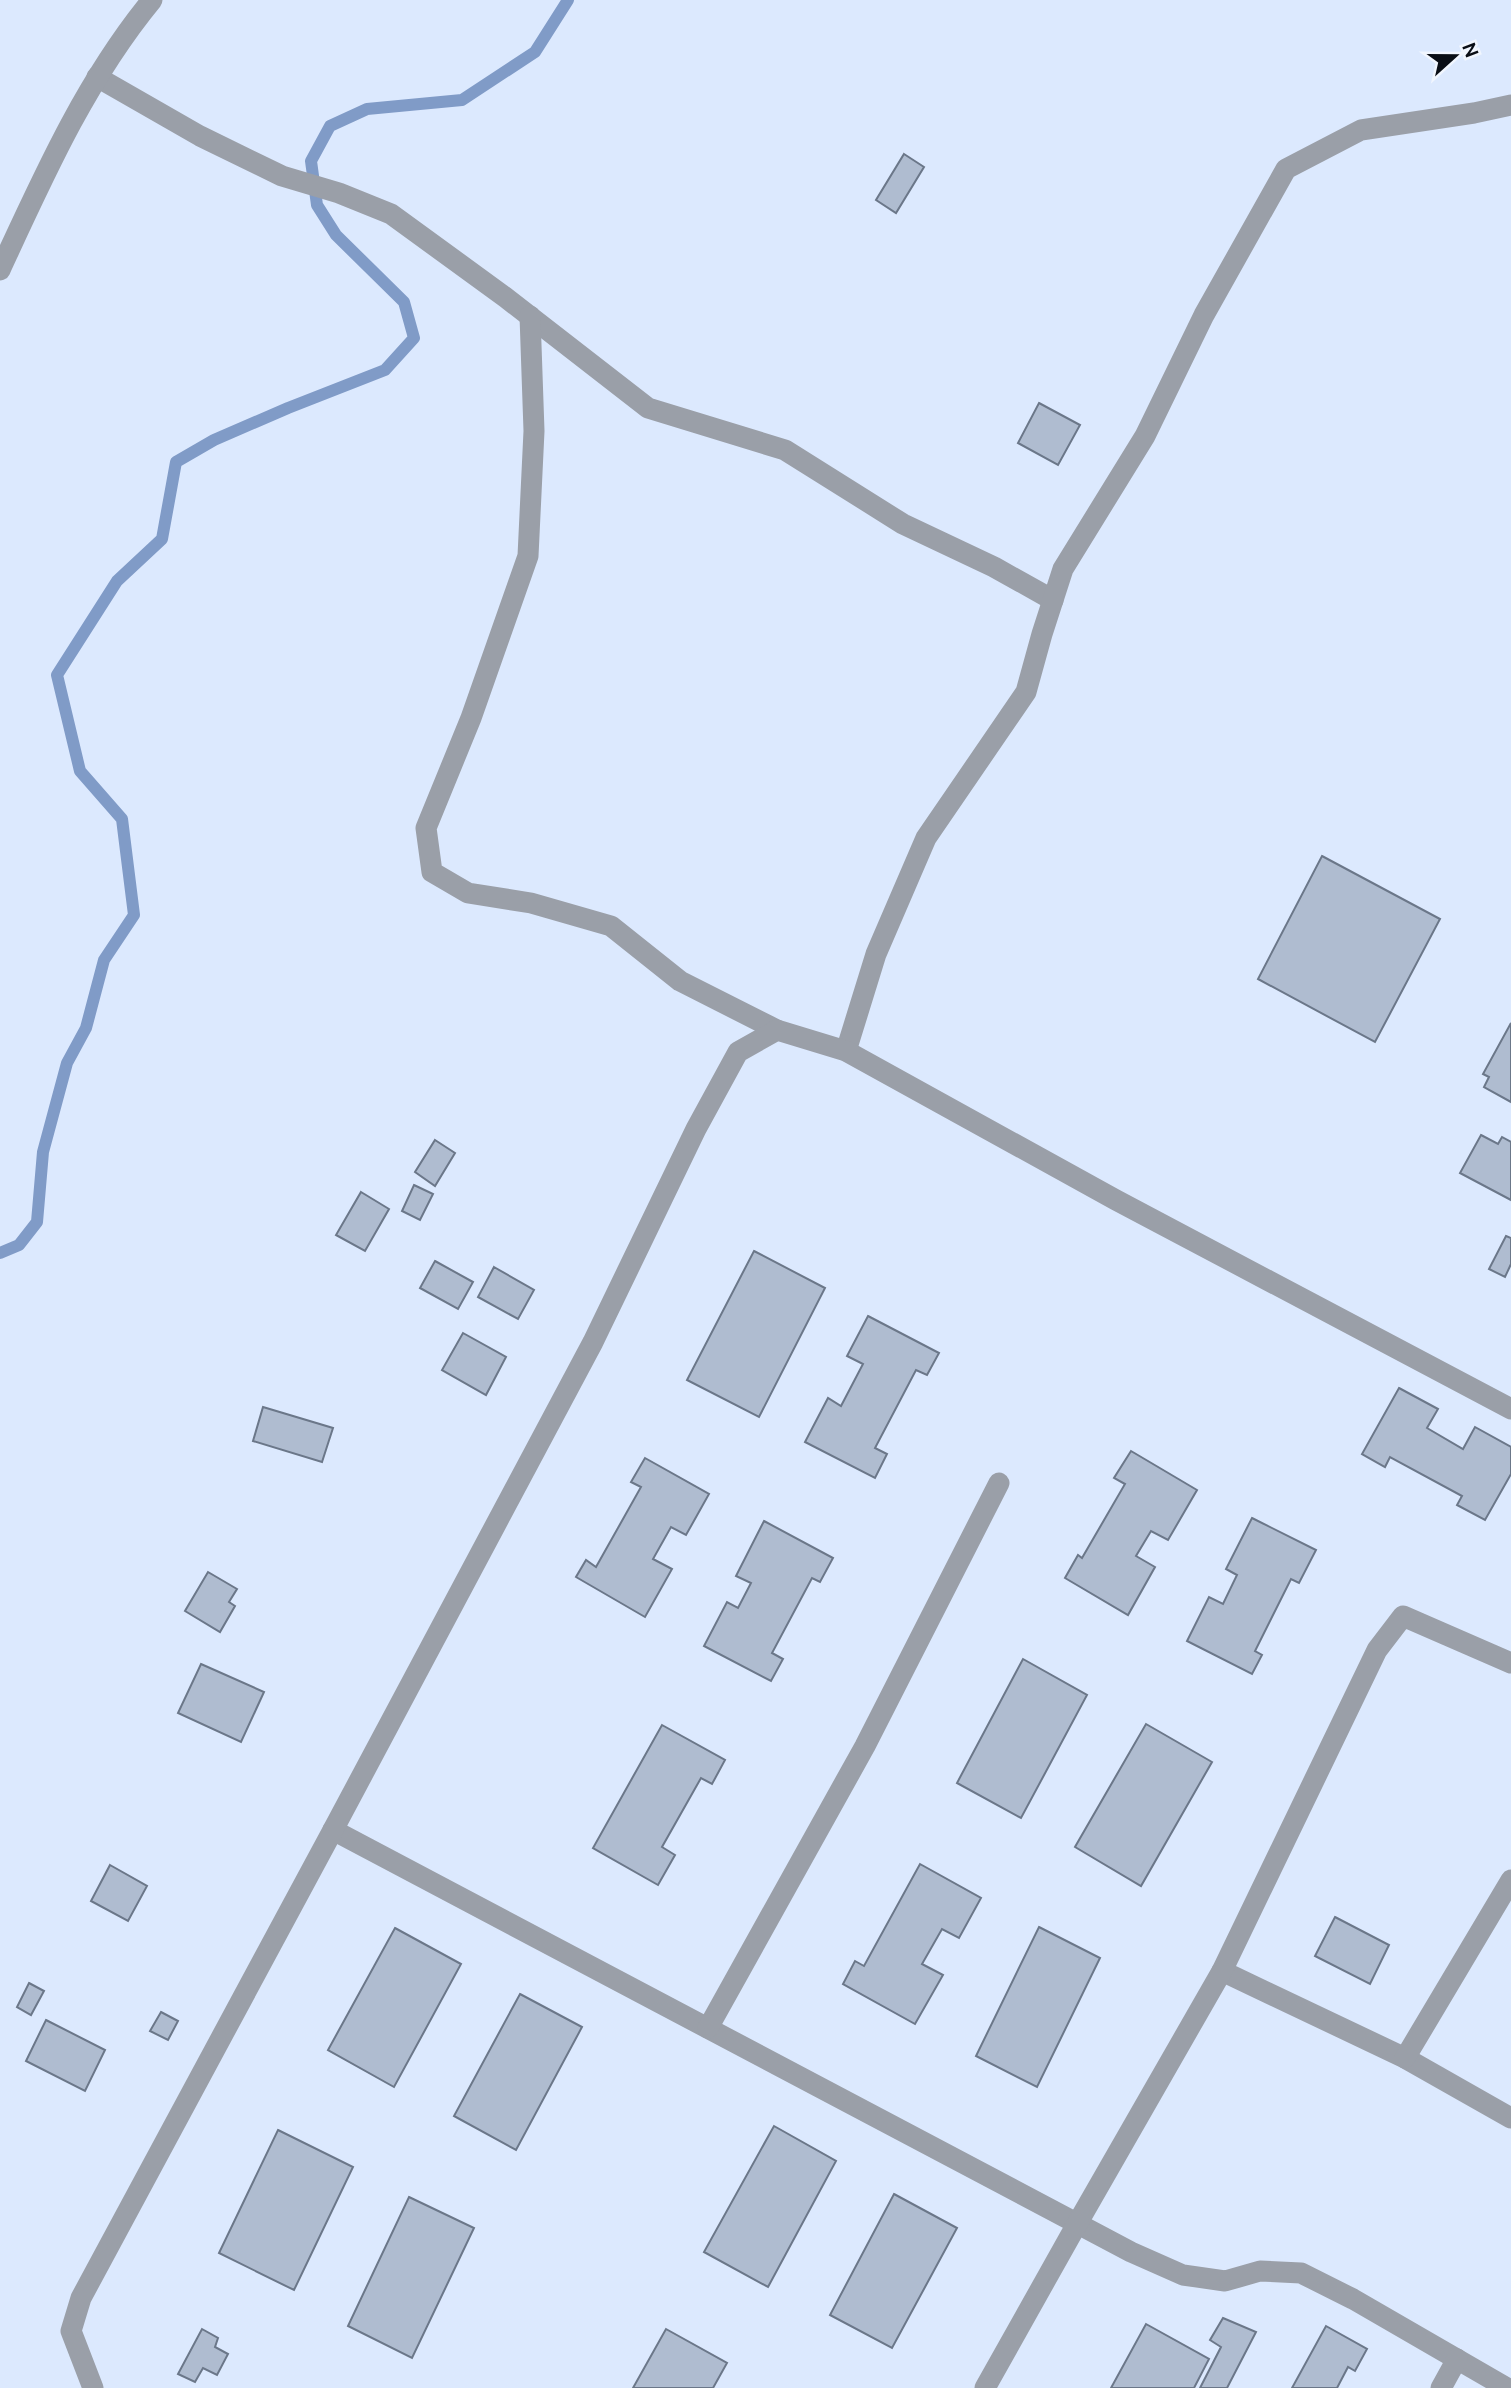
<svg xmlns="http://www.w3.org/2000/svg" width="1511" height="2388" viewBox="0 0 1511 2388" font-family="Ubuntu,sans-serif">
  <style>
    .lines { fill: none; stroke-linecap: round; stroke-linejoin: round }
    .stream { stroke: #809bc7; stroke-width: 12 }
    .building { fill: #afbcd0; stroke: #6b7789; stroke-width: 2 }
    .minor { stroke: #9a9fa8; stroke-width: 21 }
  </style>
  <rect width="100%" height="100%" fill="#dce9fe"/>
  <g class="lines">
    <path class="stream" d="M0,1253L19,1245L37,1222L43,1152L67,1063L86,1028L104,960L134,915L122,819L80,771L57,675L117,581L162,539L176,462L214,440L288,408L385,370L414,338L404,302L336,235L317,205L311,161L330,126L367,109L462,100L535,52L568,0"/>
  </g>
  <g class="building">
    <path d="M904,154L924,167L896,213L876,200Z"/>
    <path d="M1039,403L1080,425L1058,465L1018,443Z"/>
    <path d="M1322,856L1440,919L1375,1042L1258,979Z"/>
    <path d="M1511,1023V1102L1484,1087L1489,1077L1483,1074Z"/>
    <path d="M1481,1135L1498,1144L1502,1137L1511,1142V1200L1460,1173Z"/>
    <path d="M435,1140L455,1153L435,1186L415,1172Z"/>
    <path d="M414,1185L433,1194L420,1220L402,1211Z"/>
    <path d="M361,1192L389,1209L365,1251L336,1235Z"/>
    <path d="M1506,1236L1511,1238V1264L1505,1277L1489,1269Z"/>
    <path d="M754,1251L825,1288L759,1417L687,1380Z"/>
    <path d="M435,1261L473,1282L458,1309L420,1288Z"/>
    <path d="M494,1267L534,1290L518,1319L478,1297Z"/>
    <path d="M868,1316L939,1353L927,1375L916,1370L875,1448L887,1454L875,1478L805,1442L828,1398L841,1406L863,1364L847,1356Z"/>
    <path d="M463,1333L506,1357L486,1395L442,1370Z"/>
    <path d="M1399,1388L1438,1409L1427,1428L1463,1449L1475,1427L1511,1447V1474L1485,1520L1457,1505L1462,1496L1390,1457L1385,1467L1362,1454Z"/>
    <path d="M263,1407L333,1428L322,1462L253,1441Z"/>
    <path d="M1131,1451L1197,1490L1168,1540L1151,1531L1136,1556L1155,1567L1128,1615L1065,1578L1078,1555L1082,1558L1125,1484L1114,1478Z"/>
    <path d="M645,1458L709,1494L686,1535L671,1527L653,1559L672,1569L645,1617L576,1577L586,1560L596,1567L641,1487L631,1482Z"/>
    <path d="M1252,1518L1316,1550L1299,1583L1291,1579L1255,1651L1262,1655L1252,1674L1187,1641L1209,1597L1223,1604L1237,1575L1226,1569Z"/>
    <path d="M764,1521L833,1558L820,1582L812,1578L772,1653L783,1659L771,1681L704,1646L727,1602L738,1608L751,1583L736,1576Z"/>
    <path d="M208,1572L237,1589L229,1602L235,1606L220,1632L185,1611Z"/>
    <path d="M1023,1659L1087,1695L1021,1818L957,1783Z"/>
    <path d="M201,1664L264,1692L241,1742L178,1713Z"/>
    <path d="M1146,1724L1212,1762L1141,1886L1075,1847Z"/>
    <path d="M662,1725L725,1760L712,1784L701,1778L662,1847L675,1855L658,1885L593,1848Z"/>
    <path d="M920,1864L981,1898L959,1938L942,1929L922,1964L943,1975L915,2024L843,1984L855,1961L864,1966Z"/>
    <path d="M110,1865L147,1886L128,1921L91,1901Z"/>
    <path d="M1335,1917L1389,1945L1370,1984L1315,1956Z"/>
    <path d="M1039,1927L1100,1958L1037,2087L976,2056Z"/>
    <path d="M395,1928L461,1964L394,2087L328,2050Z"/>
    <path d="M29,1983L44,1991L31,2015L17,2007Z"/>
    <path d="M520,1994L582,2027L516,2150L454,2116Z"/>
    <path d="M161,2012L178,2021L168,2040L150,2031Z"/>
    <path d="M46,2020L105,2050L85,2091L26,2061Z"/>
    <path d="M774,2126L836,2161L768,2287L704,2252Z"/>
    <path d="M278,2130L353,2167L294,2290L219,2253Z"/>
    <path d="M894,2194L957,2228L892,2348L830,2315Z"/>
    <path d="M409,2197L474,2228L412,2358L348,2326Z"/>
    <path d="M1223,2318L1256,2332L1227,2388H1200L1221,2347L1210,2340Z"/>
    <path d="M1146,2324L1209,2359L1194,2388H1111Z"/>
    <path d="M1326,2326L1367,2349L1355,2371L1348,2367L1337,2388H1292Z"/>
    <path d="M202,2329L218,2338L215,2347L228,2354L217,2375L203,2368L195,2382L178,2374Z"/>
    <path d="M666,2329L727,2363L713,2388H633Z"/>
  </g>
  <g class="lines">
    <g class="minor">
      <path d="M97,77L200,136L282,176L339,193L391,214L505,297L648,408L785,450L903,524L994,567L1053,600"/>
      <path d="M0,270C43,177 86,80 152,0"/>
      <path d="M530,316L534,431L528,556L471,718L426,828L432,872L468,893L531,903L611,926L680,981L777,1030"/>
      <path d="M846,1051L876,954L926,838L1026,692L1042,634L1063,569L1145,436L1204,315L1286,169L1361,130L1474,113L1511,105"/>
      <path d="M333,1830L1131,2252L1183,2275L1225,2281L1260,2271L1301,2273L1353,2299L1507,2388"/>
      <path d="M1222,1971L1405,2058L1511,2118"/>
      <path d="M708,2028L865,1746L999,1483"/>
      <path d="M1405,2058L1511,1880"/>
      <path d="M93,2388L71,2331L81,2298L333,1830L593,1342L696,1129L738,1052L777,1030L846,1051L1116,1200L1511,1409"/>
      <path d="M985,2388L1077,2224L1222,1971L1377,1650L1403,1616L1511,1663"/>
      <path d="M1441,2388L1457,2359"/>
    </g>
  </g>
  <g transform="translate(1455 56) rotate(69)" stroke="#f1f6fe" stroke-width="5" paint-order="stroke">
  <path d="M0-5L12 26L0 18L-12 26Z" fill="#0a0e15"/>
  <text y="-10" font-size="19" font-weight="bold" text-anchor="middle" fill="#0a0e15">N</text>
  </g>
</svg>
